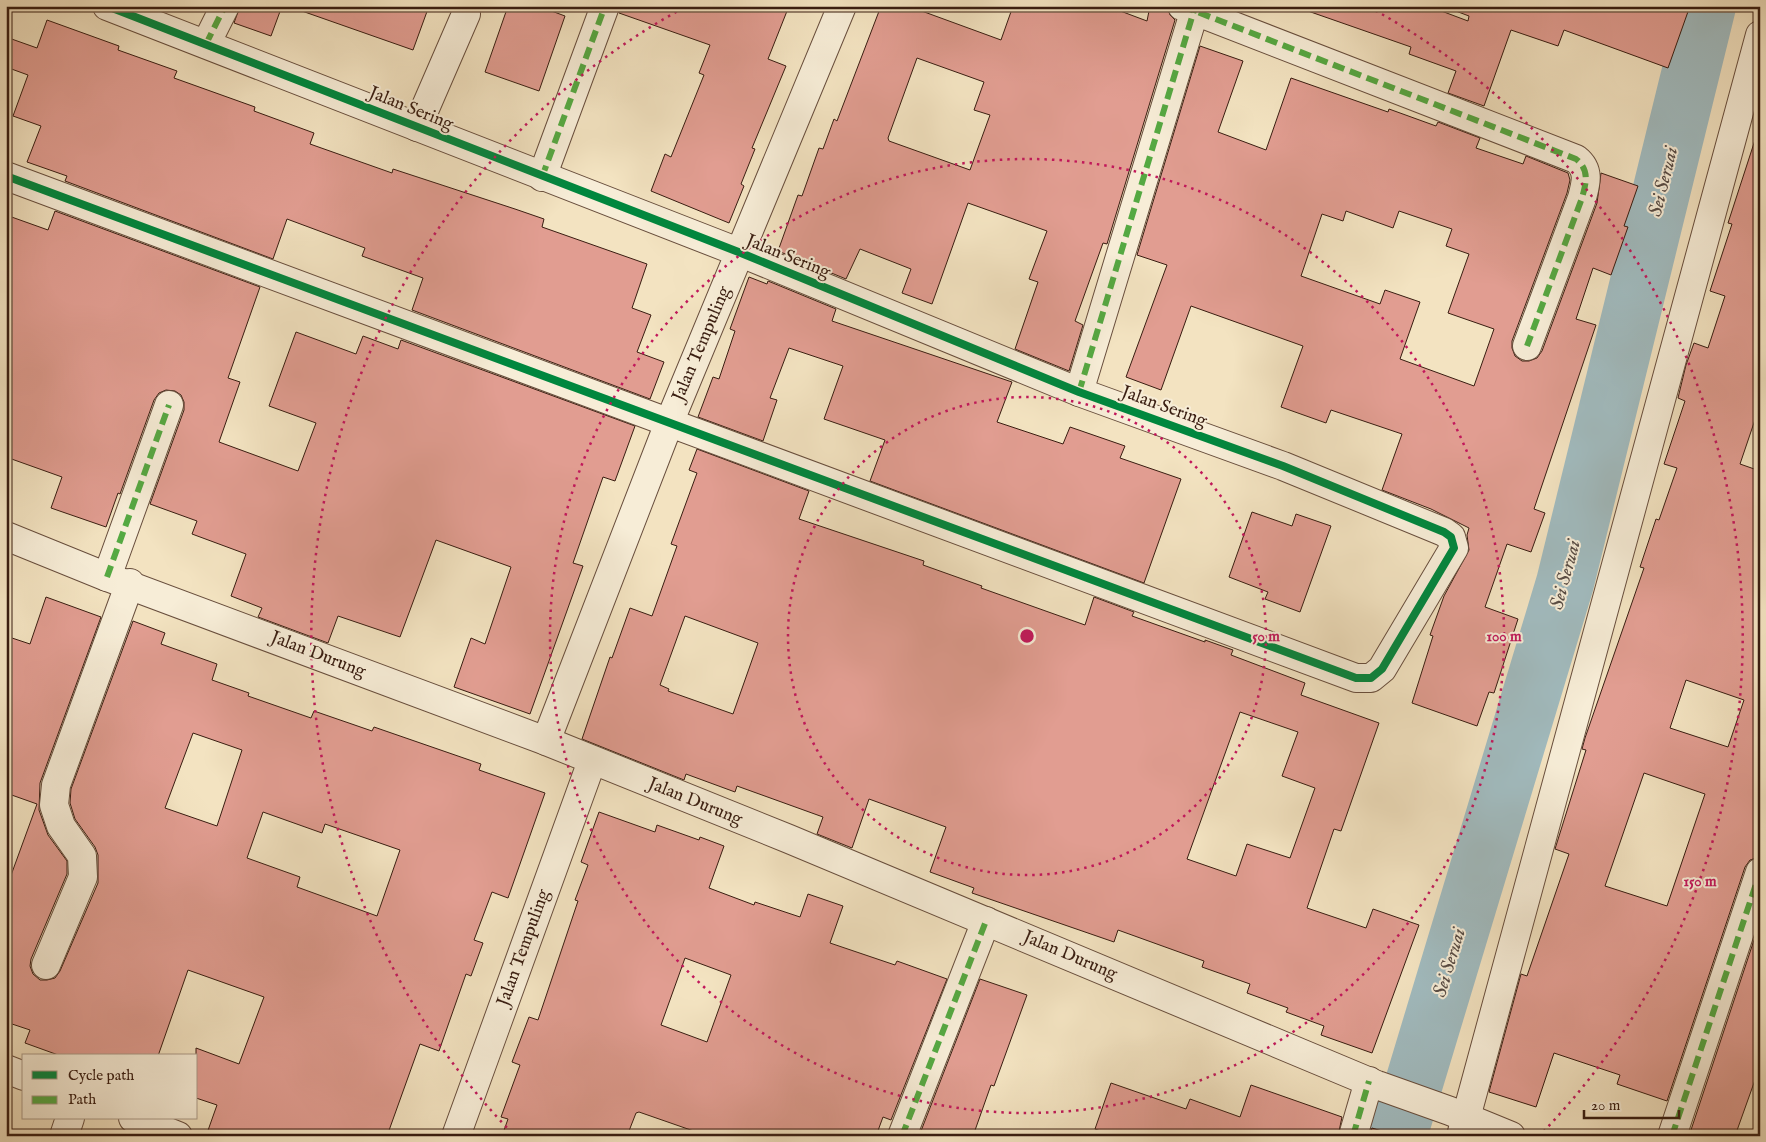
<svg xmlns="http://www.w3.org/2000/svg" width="1766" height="1142" viewBox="0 0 1766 1142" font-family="'IM FELL English',serif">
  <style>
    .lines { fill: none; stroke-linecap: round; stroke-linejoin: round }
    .river { stroke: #a1bbbf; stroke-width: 58 }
    .building { fill: #e19d91; stroke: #391d11; fill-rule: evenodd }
    .minor-casing { stroke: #684e3d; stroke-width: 30 }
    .minor { stroke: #f7edd7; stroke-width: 28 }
    .quiet { stroke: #55a942; stroke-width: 6; stroke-dasharray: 12 6; stroke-linecap: butt }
    .cycleway-casing { stroke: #f7edd7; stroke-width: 11 }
    .cycleway { stroke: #00873e; stroke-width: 8 }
    .ring { fill: none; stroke: #c2185b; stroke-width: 2.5; stroke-dasharray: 2.5 5 }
    .labels { text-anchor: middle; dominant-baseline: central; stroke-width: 4; stroke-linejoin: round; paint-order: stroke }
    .street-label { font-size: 18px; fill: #391d11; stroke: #f7edd7 }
    .water-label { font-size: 19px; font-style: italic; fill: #584c45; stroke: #f7edd7 }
    .centre { fill: #c2185b; stroke: #f7edd7; stroke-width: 2.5 }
    .ring-label { font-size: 15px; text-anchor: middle; font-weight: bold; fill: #c2185b; stroke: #f7edd7; stroke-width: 4; stroke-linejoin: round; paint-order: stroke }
  </style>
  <rect width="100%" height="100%" fill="#f3e3c1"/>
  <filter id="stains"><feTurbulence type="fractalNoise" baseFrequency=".004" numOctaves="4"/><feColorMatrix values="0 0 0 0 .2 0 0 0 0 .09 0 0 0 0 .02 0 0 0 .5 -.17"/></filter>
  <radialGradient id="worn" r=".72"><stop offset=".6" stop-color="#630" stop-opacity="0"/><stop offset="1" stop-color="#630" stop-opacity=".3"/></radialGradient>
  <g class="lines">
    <path class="river" d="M1398,1136L1565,583L1707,6"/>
  </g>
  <g class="building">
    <path d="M240,6H282L271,36L234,23Z"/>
    <path d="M300,6H429L413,50L299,10Z"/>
    <path d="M508,6H538L565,16L539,91L485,72Z"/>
    <path d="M620,6H789L768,59L786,66L752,148L755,149L741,184L744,186L729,223L651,191L665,154L671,157L704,75L699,73L710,45L619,13Z"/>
    <path d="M881,6H908L1001,40L1013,6H1107L1147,21L1150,6H1167L1170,15L1175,20L1107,244L1103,243L1075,321L1083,325L1069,371L1015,349L1038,282L1029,279L1047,231L968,203L932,304L902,293L911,269L860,249L846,279L778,251L798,195L802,196L819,148L823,149L834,119L837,121ZM917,58L984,82L974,110L990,115L970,170L889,141L888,138Z"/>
    <path d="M1306,6H1428L1468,21L1469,16L1453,10L1454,6H1690L1668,68L1564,30L1558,46L1511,30L1484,106L1448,93L1456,71L1409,54L1411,47L1305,10Z"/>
    <path d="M47,20L119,46L118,50L177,71L174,78L255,107L254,111L314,133L310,144L392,173L393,169L515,209L544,219L542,227L647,264L632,308L651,315L637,352L664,362L650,399L412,310L423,278L362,256L365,248L287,219L273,259L65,181L67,176L27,162L41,126L13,116L28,75L6,67V37L37,48Z"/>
    <path d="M1200,46L1243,61L1218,132L1266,150L1291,78L1388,112L1389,109L1436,126L1438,122L1480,138L1476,148L1523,164L1526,156L1568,173L1570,180L1567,193L1512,341V348L1515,356L1522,361H1529L1537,358L1542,351L1597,203L1601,173L1638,186L1624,226L1628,227L1611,275L1593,268L1576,319L1596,325L1534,509L1545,513L1531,552L1507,544L1485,607L1518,619L1494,693L1489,692L1477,726L1412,703L1433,636L1430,635L1444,596L1469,550L1467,535L1469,528L1431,509L1382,490L1402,434L1331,410L1326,423L1281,407L1303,346L1191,306L1161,390L1126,377L1167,265L1137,255ZM1346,211L1393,228L1399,211L1452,229L1446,246L1469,254L1448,313L1494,329L1474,386L1400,359L1420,302L1385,290L1380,304L1301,276L1322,214L1343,221Z"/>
    <path d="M1755,140L1760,141V405L1740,464L1760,471V857L1750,860L1745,867L1667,1101L1617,1084L1620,1075L1554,1053L1536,1107L1489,1092L1521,974L1527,976L1569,854L1555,849L1586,750L1582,749L1585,738L1644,568L1640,567L1656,519L1659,520L1677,468L1664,464L1685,401L1678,398L1686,365L1694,343L1708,348L1725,296L1710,291L1732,224L1728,223ZM1686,680L1744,700L1728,747L1670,728ZM1644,773L1705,794L1667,906L1605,886Z"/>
    <path d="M55,211L260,287L228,378L240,382L219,442L298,471L316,423L269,406L296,332L356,354L363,336L398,349L401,340L635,426L615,481L603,477L573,563L583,566L530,714L454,687L471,638L485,644L511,567L436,540L400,637L338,616L328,643L258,617L262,608L231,596L246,554L192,534L197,521L150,504L184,410V402L181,395L175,391L166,390L159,393L154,400L120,494L118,493L106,527L51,508L62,477L6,457V215L48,230Z"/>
    <path d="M749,277L767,284L768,281L836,309L832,321L1012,382L997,422L1063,444L1070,427L1125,446L1120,458L1181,479L1144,583L870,481L885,440L824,419L843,366L789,348L770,398L777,400L763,441L698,417L713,377L719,379L735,331L730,329Z"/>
    <path d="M697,449L809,491L799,519L924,561L923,565L982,586L981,588L1085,625L1094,597L1134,612L1132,616L1205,642V640L1233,650L1231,655L1305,683L1301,695L1379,723L1341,831L1334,829L1307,908L1366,928L1373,909L1419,925L1372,1053L1321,1035L1324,1026L1286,1012L1288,1008L1247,993L1250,984L1202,967L1204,961L1118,930L1114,942L972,893L974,888L930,872L946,827L869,799L852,848L817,834L823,817L737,786L735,792L686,774L684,780L582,739L610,657L612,658L630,608L652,616L677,546L671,544L697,473L689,470ZM685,616L758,643L733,714L668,691L669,689L660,685ZM1240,712L1298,732L1282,776L1315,788L1290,858L1247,844L1236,876L1187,859Z"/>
    <path d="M1252,512L1292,526L1296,514L1331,526L1300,612L1265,599L1268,592L1229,577Z"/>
    <path d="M46,597L101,617L40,783L39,810L48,835L67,861V874L31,959L30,966L33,974L40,980H47L55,978L60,971L98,883V855L95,847L75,819L70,803L71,789L133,621L165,633L161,644L217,664L212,680L249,693L248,696L311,718L314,711L372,731L374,727L481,764L479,770L545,793L508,898L492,892L474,940L483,943L471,976L466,974L439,1051L420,1044L387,1136H206L217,1105L196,1098V1048L239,1064L264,997L188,970L158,1056H61L25,1043L30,1030L6,1022V889L37,804L6,793V636L30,644ZM193,733L242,750L217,826L165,808ZM263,812L322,833L325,824L400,850L377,916L297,887L300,877L247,858Z"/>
    <path d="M599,812L655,832L657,825L699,840L700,837L724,846L709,888L754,905L755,902L800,917L808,894L843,906L830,943L895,965L897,961L947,979L891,1120L883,1117L876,1136H708L639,1112L636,1113L627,1136H502L508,1119L501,1117L520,1065L512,1062L529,1017L538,1020L578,901L575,900L588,865L581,862ZM685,958L731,975L707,1042L661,1025Z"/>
    <path d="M1760,922V1066L1735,1136H1689Z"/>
    <path d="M980,979L1027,995L994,1086L991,1085L973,1136H935L921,1131Z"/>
    <path d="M1111,1083L1186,1109L1190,1099L1240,1117L1251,1085L1342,1117L1338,1136H1114L1095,1129Z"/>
    <path d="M1372,1128L1385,1132L1384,1136H1369Z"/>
  </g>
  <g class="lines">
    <g class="minor-casing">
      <g id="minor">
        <path d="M1182,6L1576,159C1590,170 1586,183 1582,198L1527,346"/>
        <path d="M206,44L225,6"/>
        <path d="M417,127L466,14"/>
        <path d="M6,176L1356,678H1371L1382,669L1454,548L1451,537L1444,532L1283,466L1079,392L741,253L107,6"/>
        <path d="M542,177L605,6"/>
        <path d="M1079,392L1196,6"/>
        <path d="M6,536L107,577L546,741L789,839L1377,1085L1450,1111L1511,1136"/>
        <path d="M107,577L169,405"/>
        <path d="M546,741L669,423L842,6"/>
        <path d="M46,965L83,877L82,856L61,826L54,805L56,785L130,583"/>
        <path d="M6,1069L24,1076"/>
        <path d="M133,1118L178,1136"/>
        <path d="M64,1136L70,1118"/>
        <path d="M456,1136L592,761"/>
        <path d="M902,1136L986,921"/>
        <path d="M1353,1136L1369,1081"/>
        <path d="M1461,1136L1760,35"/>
        <path d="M1672,1136L1760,872"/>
      </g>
    </g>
    <use href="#minor" class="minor"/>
    <g class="quiet">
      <path d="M1182,6L1576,159C1590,170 1586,183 1582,198L1527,346"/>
      <path d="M206,44L225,6"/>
      <path d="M542,177L605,6"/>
      <path d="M1079,392L1195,7"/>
      <path d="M107,577L169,405"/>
      <path d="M902,1136L986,921"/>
      <path d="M1353,1136L1369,1081"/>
      <path d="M1672,1136L1760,872"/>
    </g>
    <g class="cycleway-casing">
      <path id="cycleway" d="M6,176L1356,678H1371L1382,669L1454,548L1451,537L1444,532L1283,466L1079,392L741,253L107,6"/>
    </g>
    <use href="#cycleway" class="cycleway"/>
  </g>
  <g class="ring">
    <circle cx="1027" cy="636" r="239"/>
    <circle cx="1027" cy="636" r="477"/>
    <path d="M512 1133A716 716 0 0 1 685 7M1369 7A716 716 0 0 1 1542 1133"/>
  </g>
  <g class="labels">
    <g class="street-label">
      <text transform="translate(411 109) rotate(22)">Jalan Sering</text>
      <text transform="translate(788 257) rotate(22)">Jalan Sering</text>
      <text transform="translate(702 344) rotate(-67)">Jalan Tempuling</text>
      <text transform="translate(1164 407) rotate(20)">Jalan Sering</text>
      <text transform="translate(318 655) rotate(21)">Jalan Durung</text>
      <text transform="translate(695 802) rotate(22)">Jalan Durung</text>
      <text transform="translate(524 948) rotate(-70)">Jalan Tempuling</text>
      <text transform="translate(1070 956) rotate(23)">Jalan Durung</text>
    </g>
    <g class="water-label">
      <text transform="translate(1664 182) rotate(-76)">Sei Seruai</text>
      <text transform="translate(1566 575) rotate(-75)">Sei Seruai</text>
      <text transform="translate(1450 963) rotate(-73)">Sei Seruai</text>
    </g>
  </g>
  <circle cx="1027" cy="636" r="8" class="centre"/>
  <g class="ring-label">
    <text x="1266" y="641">50 m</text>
    <text x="1504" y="641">100 m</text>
    <text x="1700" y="886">150 m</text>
  </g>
  <rect width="1766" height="1142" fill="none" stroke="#f3e3c1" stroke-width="25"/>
  <rect x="8" y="8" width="1751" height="1127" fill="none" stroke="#391d11" stroke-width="2.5"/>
  <rect x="12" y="12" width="1741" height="1117" fill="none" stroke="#391d11"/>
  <rect x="22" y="1054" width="175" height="65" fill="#f7edd7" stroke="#ab9a88"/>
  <rect x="32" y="1071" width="25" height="8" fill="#00873e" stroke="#ab9a88"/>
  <text x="68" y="1080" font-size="15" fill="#391d11">Cycle path</text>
  <rect x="32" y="1096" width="25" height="8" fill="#55a942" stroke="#ab9a88"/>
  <text x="68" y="1104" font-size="15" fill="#391d11">Path</text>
  <path d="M1584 1110v8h95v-8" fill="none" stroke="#391d11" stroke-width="2.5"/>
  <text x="1591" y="1110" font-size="15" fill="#391d11" stroke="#f7edd7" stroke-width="4" paint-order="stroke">20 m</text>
  <rect width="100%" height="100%" filter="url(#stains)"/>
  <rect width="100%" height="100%" fill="url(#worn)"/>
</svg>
